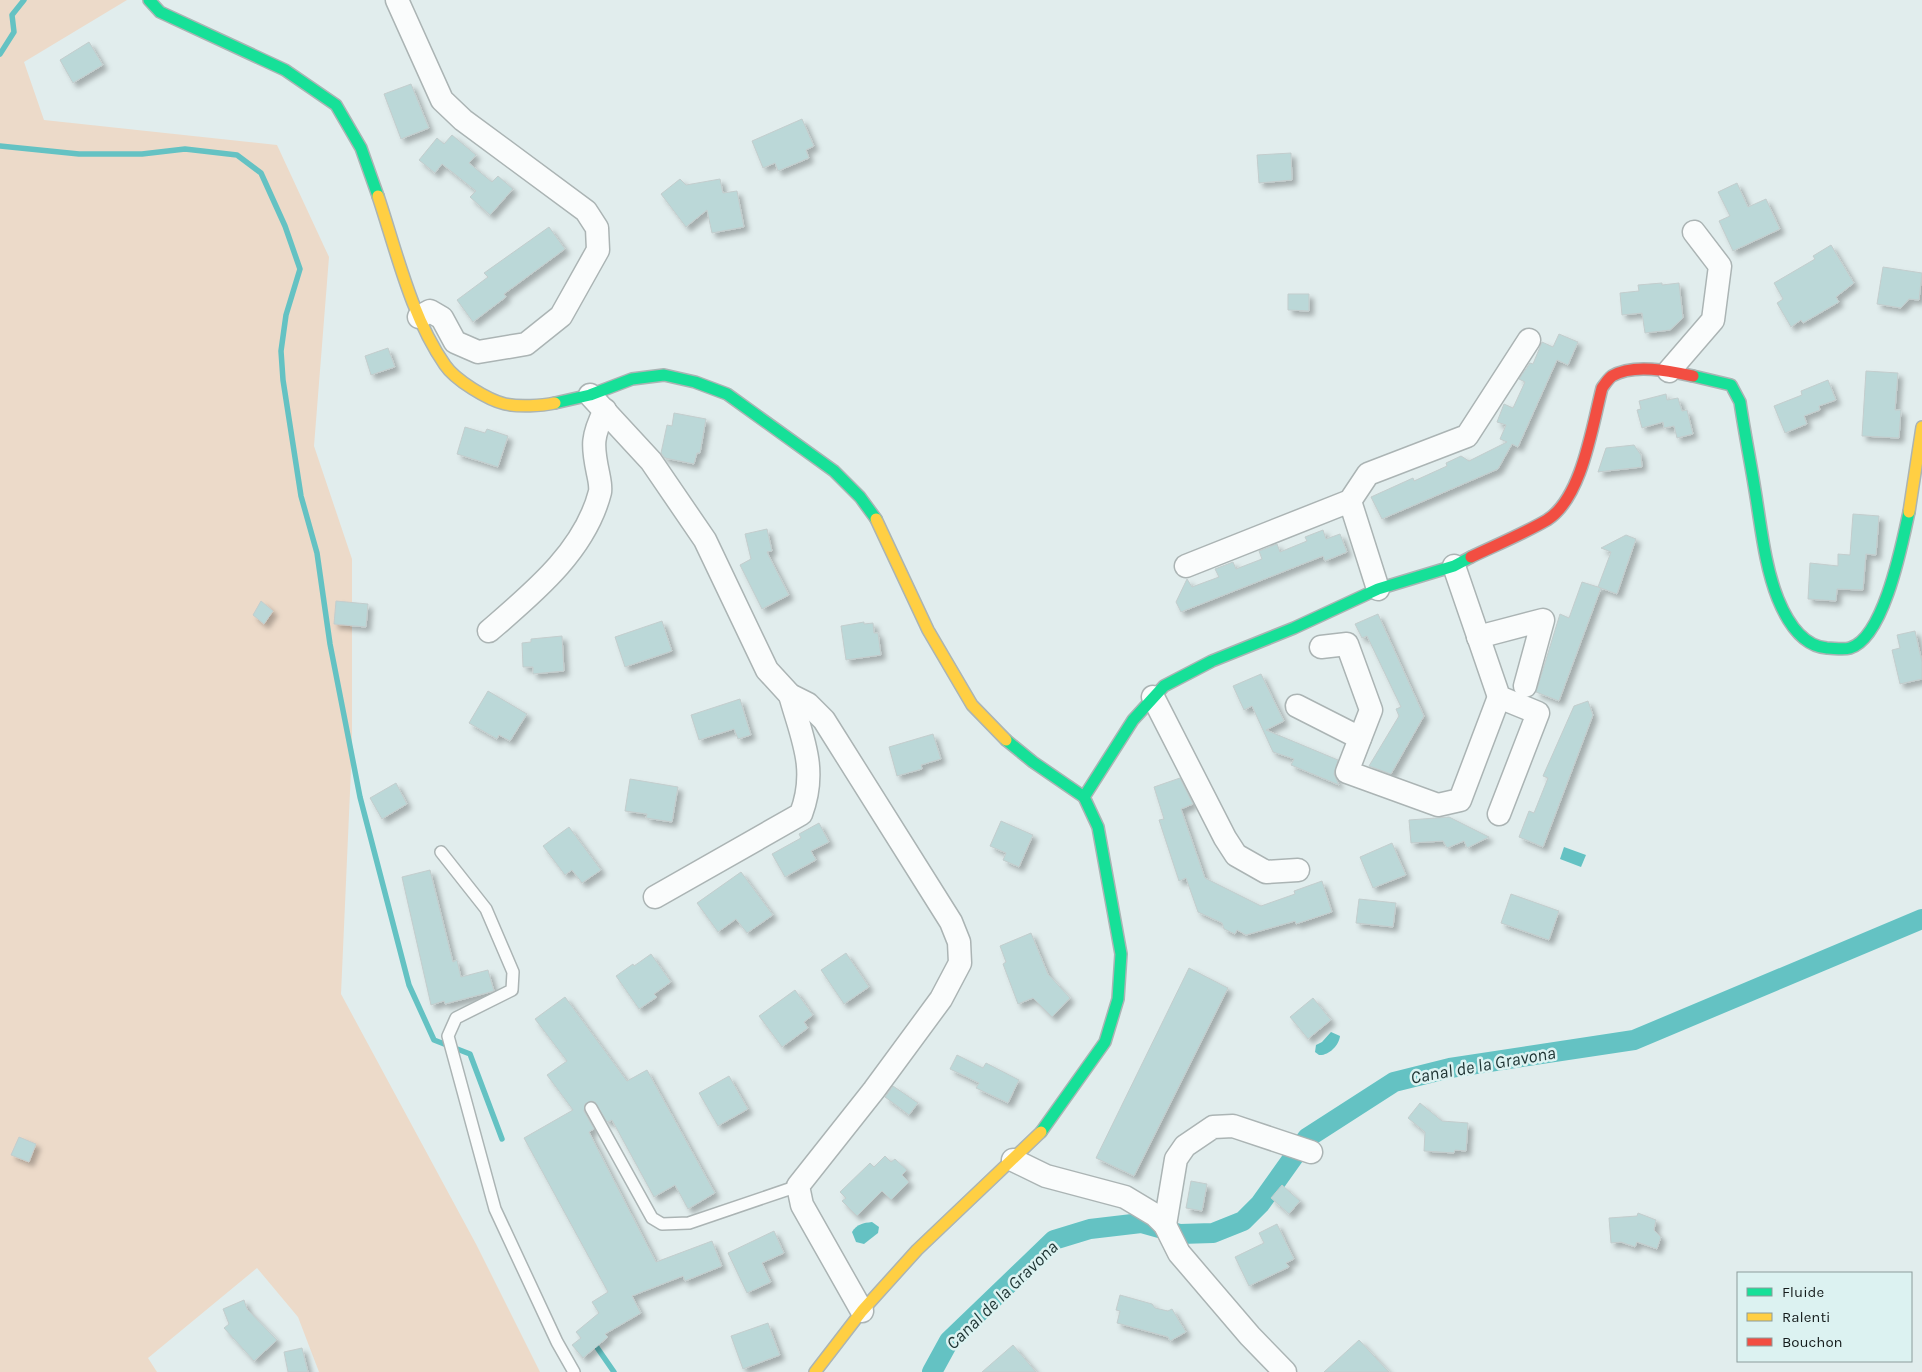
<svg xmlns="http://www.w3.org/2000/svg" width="1922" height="1372" viewBox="0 0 1922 1372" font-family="Karla,sans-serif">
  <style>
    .green { fill: #ecdac9 }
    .water { fill: #64c2c3 }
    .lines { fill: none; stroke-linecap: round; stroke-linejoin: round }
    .stream { stroke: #64c2c3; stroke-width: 5.5 }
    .canal { stroke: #64c2c3; stroke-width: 20 }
    .building { fill: #bbd8d8; stroke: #c3cdcd; filter: url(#shadow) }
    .lane-casing { stroke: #abb4b4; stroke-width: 14 }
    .street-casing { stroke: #abb4b4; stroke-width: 25 }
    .fast-casing { stroke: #abb4b4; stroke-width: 14 }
    .slow-casing { stroke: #abb4b4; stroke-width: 14 }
    .jam-casing { stroke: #abb4b4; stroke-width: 14 }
    .lane { stroke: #fafcfc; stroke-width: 11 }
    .street { stroke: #fafcfc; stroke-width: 22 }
    .fast { stroke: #16e098; stroke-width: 11 }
    .slow { stroke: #ffcf43; stroke-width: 11 }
    .jam { stroke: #f24e42; stroke-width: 11 }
    .labels { text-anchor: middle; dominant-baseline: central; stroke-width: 5; stroke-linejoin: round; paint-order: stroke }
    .water-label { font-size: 18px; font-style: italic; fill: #1d3332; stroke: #dcf2f1 }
  </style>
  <defs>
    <filter id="shadow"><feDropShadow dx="4.5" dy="4.5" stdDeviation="2.5" flood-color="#0004"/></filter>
  </defs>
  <rect width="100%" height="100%" fill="#e1eded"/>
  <path class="green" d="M0,0H127L24,62L44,120L277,145L329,257L314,446L352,559V747L341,994L476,1244L540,1372H319L298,1317L257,1268L148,1358L157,1372H0Z"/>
  <g class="water">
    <path d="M1564,847L1586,855L1581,867L1560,859Z"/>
    <path d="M1331,1032L1340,1036C1339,1046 1328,1056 1319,1055L1315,1052L1316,1045L1322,1042Z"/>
    <path d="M872,1222L879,1227L878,1233L864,1244L856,1242L852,1232C857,1224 863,1223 872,1222Z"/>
  </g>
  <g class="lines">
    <g class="stream">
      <path d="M0,54L14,32L12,15L24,0"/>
      <path d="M0,146L79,154H142L185,149L237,155L261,173L285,226L300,269L286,315L281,351L283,380L301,496L317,553L330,644L360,797L409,985L434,1040L470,1054L502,1139"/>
      <path d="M596,1346L614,1372"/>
    </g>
    <path class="canal" d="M932,1372L949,1341L1054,1240L1090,1229L1141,1223L1180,1234L1213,1233L1243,1221L1260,1204L1307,1138L1394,1082L1450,1068L1634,1040L1922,919"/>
  </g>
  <g class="building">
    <path d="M89,42L103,65L73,83L60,60Z"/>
    <path d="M411,84L429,128L401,139L384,94Z"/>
    <path d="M802,119L814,146L806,150L809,158L778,171L775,163L763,168L752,141Z"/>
    <path d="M452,135L476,155L469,163L492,182L498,176L513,189L490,215L470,197L476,191L442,164L435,173L419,160L437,138L444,144Z"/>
    <path d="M1291,153L1292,180L1259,183L1257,155Z"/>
    <path d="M680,179L686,185L720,179L723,193L737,191L744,227L712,233L707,210L686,227L661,194Z"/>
    <path d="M1737,183L1748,207L1766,199L1780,229L1733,251L1719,221L1730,216L1718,192Z"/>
    <path d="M549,227L565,249L504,294L506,297L473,322L457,300L488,277L484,273Z"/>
    <path d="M1831,245L1854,283L1836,297L1839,302L1803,323L1801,320L1791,327L1777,303L1783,299L1774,283L1815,259L1813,256Z"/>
    <path d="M1883,267L1922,273L1919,300L1909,299L1901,308L1877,304Z"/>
    <path d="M1662,283V285L1679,283L1683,318L1670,330L1645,333L1642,313L1622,315L1620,293L1639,291L1638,285Z"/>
    <path d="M1288,294H1309V311L1288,310Z"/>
    <path d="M1559,334L1578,342L1568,365L1557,360L1518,447L1512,444L1498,469L1382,519L1371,497L1413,478L1414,481L1447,466L1446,463L1461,456L1469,461L1507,442L1500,439L1506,425L1497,422L1504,404L1513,408L1525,382L1519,379L1530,363L1533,364L1542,342L1553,347Z"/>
    <path d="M388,348L395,367L371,375L365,356Z"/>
    <path d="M1866,371L1898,373L1895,410H1901L1899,438L1862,436Z"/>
    <path d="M1828,380L1836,400L1819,406L1820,410L1804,416L1807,424L1785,433L1774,406L1802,395L1801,391Z"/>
    <path d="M1666,394L1667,400L1678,398L1682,411L1687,410L1693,434L1677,438L1674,426L1664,428L1663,422L1642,428L1637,410L1641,409L1639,401Z"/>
    <path d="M674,413L706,419L700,453H697L694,464L665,458L661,453L667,425L672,426Z"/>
    <path d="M465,427L485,433L487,429L508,436L498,467L457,454Z"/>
    <path d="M1634,445L1641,455L1642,467L1598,472L1606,448Z"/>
    <path d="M1853,514L1879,516L1876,555L1866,554L1863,590L1837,589L1836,601L1808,599L1810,563L1838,566V554L1850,555Z"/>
    <path d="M767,529L772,551L767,552L789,595L762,609L740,565L751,559L745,534Z"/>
    <path d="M1323,530L1326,539L1340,534L1347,552L1325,561L1323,556L1181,612L1176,602L1187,579L1192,587L1219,577L1215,569L1233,562L1236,569L1262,559L1259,551L1277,544L1280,552L1307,541L1305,537Z"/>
    <path d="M1626,535L1636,539L1617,594L1598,587L1611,552L1601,548Z"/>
    <path d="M1582,582L1601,588L1559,701L1536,692L1560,614L1569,618Z"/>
    <path d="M261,601L273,611L264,624L253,615Z"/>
    <path d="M336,601L368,604L366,627L334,624Z"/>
    <path d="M1378,614L1424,716L1391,774L1369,766L1399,716L1396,709L1401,707L1367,636L1362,638L1355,624Z"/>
    <path d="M662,621L672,651L625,667L615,637Z"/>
    <path d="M864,622V624L873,623L874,633H878L881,655L846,660L841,626Z"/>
    <path d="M1915,631L1922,662V679L1900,684L1892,650L1900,648L1897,635Z"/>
    <path d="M562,636L564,671L533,674V667H523L522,643L531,642V639Z"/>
    <path d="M1261,674L1284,721L1266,730L1338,760L1334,774L1339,785L1291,765L1294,759L1273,752L1252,706L1244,710L1233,686Z"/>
    <path d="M488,691L527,714L510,741L499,735L497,739L469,723Z"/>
    <path d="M740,699L751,735L738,739L734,729L699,740L691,715Z"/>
    <path d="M1588,701L1593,715L1543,847L1519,837L1529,811L1534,813L1548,778L1543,776L1574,706Z"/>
    <path d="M933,734L941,759L921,765L922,769L897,776L889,747Z"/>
    <path d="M1180,778L1193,804L1181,809L1205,878L1261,906L1295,894L1294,891L1322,881L1332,912L1296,924L1295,921L1246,935L1237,930L1235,934L1224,929L1222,923L1198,912L1186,878L1179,881L1159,820L1164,819L1154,787Z"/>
    <path d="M630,779L678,787L672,822L646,818L647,814L625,811Z"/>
    <path d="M396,783L407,804L382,819L370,798Z"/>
    <path d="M1449,817L1489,837L1467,848L1464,841L1447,848L1443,841L1411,843L1409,820Z"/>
    <path d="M1001,821L1033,835L1019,867L1003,860L1006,853L990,846Z"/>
    <path d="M819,823L829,842L811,851L816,860L785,877L772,854L801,838L799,834Z"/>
    <path d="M569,827L601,870L582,883L572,870L565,875L543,846Z"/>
    <path d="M1392,843L1406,875L1373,888L1360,857Z"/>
    <path d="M430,870L453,962L457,960L461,977L488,970L494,991L445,1004L444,1001L431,1005L402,877Z"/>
    <path d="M741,872L773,915L747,933L736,919L718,932L697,903Z"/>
    <path d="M1511,894L1559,911L1549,940L1501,923Z"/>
    <path d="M1359,899L1396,903L1393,927L1356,923Z"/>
    <path d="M1031,933L1048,974L1070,998L1052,1017L1033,998L1018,1004L1003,964L1006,962L1000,946Z"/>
    <path d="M846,953L869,987L844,1004L821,970Z"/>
    <path d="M651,954L671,982L654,994L657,997L639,1009L616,976L633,964L634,966Z"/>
    <path d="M1189,968L1228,988L1134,1176L1096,1158Z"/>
    <path d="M795,990L813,1015L804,1022L808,1028L782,1047L759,1016Z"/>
    <path d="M565,997L627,1081L647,1070L715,1193L688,1209L675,1185L654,1197L612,1120L607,1122L595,1102L591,1101L585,1104L584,1111L594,1129L589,1132L656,1262L712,1241L722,1266L685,1281L683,1276L632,1296L641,1313L605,1334L608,1337L583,1358L572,1345L581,1338L576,1332L599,1313L592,1302L608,1292L524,1138L573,1110L547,1075L567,1061L535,1019Z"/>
    <path d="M1313,998L1331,1020L1308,1039L1290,1017Z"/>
    <path d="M957,1055L983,1068L986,1063L1019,1080L1008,1103L976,1088L979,1083L950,1069Z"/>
    <path d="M729,1076L748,1109L718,1126L699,1093Z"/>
    <path d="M893,1086L918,1103L909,1115L885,1097Z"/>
    <path d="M1420,1103L1442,1121L1468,1123L1466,1151L1455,1150L1454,1153L1424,1151L1425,1132L1408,1118Z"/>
    <path d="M19,1137L36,1144L29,1162L11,1155Z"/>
    <path d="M885,1156L891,1162L895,1159L907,1170L902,1175L909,1182L891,1200L882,1191L857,1216L842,1201L846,1198L840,1192L870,1163L874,1167Z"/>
    <path d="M1191,1181L1207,1184L1202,1211L1186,1208Z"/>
    <path d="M1282,1185L1300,1201L1289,1214L1271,1198Z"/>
    <path d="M1638,1213L1656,1220L1654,1230L1661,1237L1657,1249L1637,1242L1635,1247L1621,1242L1611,1243L1609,1218L1637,1216Z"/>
    <path d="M1277,1224L1294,1259L1286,1263L1289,1267L1249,1286L1235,1257L1264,1243L1259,1233Z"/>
    <path d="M774,1231L784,1253L762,1263L771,1282L747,1293L728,1253Z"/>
    <path d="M1120,1295L1152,1304L1155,1308L1168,1311L1172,1309L1186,1332L1170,1341L1168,1337L1117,1323L1120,1311L1116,1310Z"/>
    <path d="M244,1300L247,1309L277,1340L254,1361L224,1328L229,1324L223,1309Z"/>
    <path d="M768,1323L780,1355L743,1369L731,1336Z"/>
    <path d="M1359,1340L1389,1372H1324Z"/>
    <path d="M1013,1345L1036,1372H982Z"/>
    <path d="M302,1348L308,1372H288L284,1352Z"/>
  </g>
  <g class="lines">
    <g class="lane-casing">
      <g id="lane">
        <path d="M441,852L486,909L513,972L512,990L456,1018L448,1036L495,1209L557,1342L574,1372"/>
        <path d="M591,1108L652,1218L662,1224L689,1223L798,1186"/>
      </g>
    </g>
    <g class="street-casing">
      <g id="street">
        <path d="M397,0L442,100L463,120L586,211L597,228L598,250L561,316L526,344L478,352L455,342L442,318L430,311L419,317"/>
        <path d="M1669,371L1713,320L1720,266L1694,232"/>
        <path d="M590,395L651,461L705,540L767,670L790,695L808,704L824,720L951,922L959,942L960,963L941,999L874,1090L798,1186L802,1205L862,1311"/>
        <path d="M1350,501L1378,589"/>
        <path d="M1186,566L1350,501L1368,474L1467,436L1529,340"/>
        <path d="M1454,566L1499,697L1538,713L1499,814"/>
        <path d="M489,631C533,593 585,551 600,492C601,486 599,478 598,473C592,445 592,436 605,410"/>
        <path d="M1478,637L1543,620L1525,686"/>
        <path d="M1321,647L1347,644L1371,710L1347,772L1438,805L1460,800L1499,697"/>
        <path d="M1153,697L1225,838L1236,855L1266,872L1298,870"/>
        <path d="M1297,706L1360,738"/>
        <path d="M655,897L801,814C818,769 802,738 790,695"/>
        <path d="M1013,1160L1046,1176L1125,1197L1155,1215L1165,1225L1179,1253L1250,1336L1285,1372"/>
        <path d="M1165,1225L1176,1159L1185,1146L1213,1127L1233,1126L1311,1152"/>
      </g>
    </g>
    <g class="fast-casing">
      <g id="fast">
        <path d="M149,0L160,12L285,70L336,105L361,148L378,196"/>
        <path d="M1693,376L1731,385L1740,402C1745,436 1752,469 1757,503C1762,535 1766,569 1778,599C1787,621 1802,646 1827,648C1834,648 1843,650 1850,648C1884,638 1902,544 1909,512"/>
        <path d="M555,403L590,395L632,379L664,375L695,382L727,394L834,471L860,497L876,519"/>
        <path d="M1006,740L1033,762L1084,797L1098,827L1121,954L1118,999L1105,1042L1041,1132"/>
        <path d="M1084,797L1133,720L1164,686L1212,661L1294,628L1378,589L1454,566L1471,557"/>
      </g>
    </g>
    <g class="slow-casing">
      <g id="slow">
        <path d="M378,196C397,253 411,316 445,365C455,380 488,400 505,404C519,407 541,406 555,403"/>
        <path d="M1909,512L1922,427"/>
        <path d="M876,519L928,630L972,705L1006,740"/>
        <path d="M815,1372L862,1311L917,1250L1041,1132"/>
      </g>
    </g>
    <g class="jam-casing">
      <path id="jam" d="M1471,557C1496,545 1523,534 1547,520C1582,498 1592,427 1602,388C1605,384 1608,379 1612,376C1634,363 1670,371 1693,376"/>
    </g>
    <use href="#lane" class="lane"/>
    <use href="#street" class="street"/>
    <use href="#fast" class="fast"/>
    <use href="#slow" class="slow"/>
    <use href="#jam" class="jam"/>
  </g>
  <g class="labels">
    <g class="water-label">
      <text transform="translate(1483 1065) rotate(-10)">Canal de la Gravona</text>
      <text transform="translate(1002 1295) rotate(-44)">Canal de la Gravona</text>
    </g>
  </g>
  <rect x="1737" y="1272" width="175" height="90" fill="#dcf2f1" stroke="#8c9c9b"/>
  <rect x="1747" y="1288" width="25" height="8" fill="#16e098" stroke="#8c9c9b"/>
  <text x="1782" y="1297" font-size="15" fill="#141b1b">Fluide</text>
  <rect x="1747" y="1313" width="25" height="8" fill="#ffcf43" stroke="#8c9c9b"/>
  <text x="1782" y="1322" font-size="15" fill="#141b1b">Ralenti</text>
  <rect x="1747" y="1338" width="25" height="8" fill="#f24e42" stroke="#8c9c9b"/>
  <text x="1782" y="1347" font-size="15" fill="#141b1b">Bouchon</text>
</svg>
